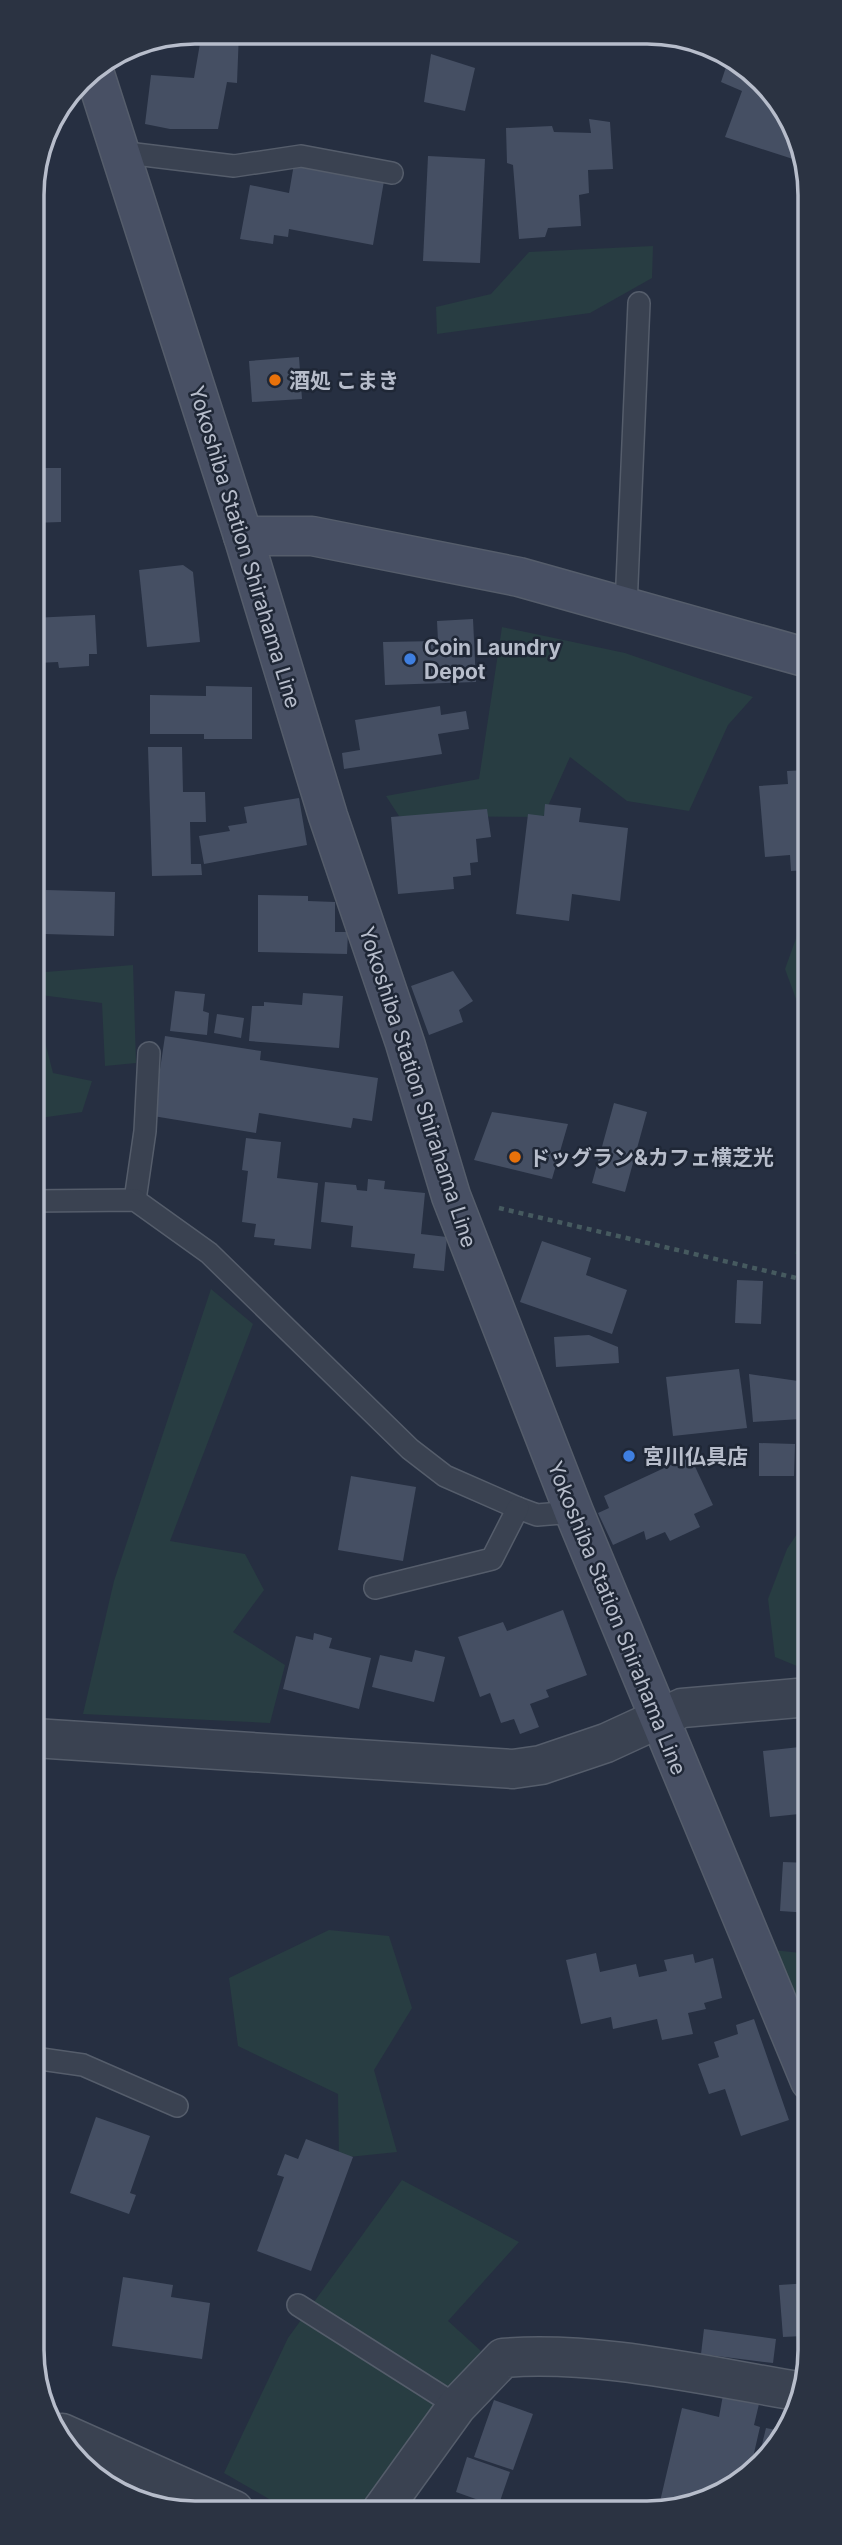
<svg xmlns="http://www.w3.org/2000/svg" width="842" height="2545" viewBox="0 0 842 2545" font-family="Inter,'Noto Sans JP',sans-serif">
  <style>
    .green { fill: #283d42 }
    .building { fill: #454f63 }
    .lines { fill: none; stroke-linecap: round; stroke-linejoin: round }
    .lane-casing { stroke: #555d6b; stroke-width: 24 }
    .street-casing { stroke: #555d6b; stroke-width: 41 }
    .secondary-casing { stroke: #555d6b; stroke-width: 41 }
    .path { stroke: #465a5f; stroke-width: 4.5; stroke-dasharray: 5 5; stroke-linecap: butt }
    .lane { stroke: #3a4251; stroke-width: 21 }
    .street { stroke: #3a4251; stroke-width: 38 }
    .secondary { stroke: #485064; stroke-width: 38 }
    .food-dot { fill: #e8710a; stroke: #1f2736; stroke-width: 2.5 }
    .shop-dot { fill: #3f7fe0; stroke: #1f2736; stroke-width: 2.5 }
    .labels { text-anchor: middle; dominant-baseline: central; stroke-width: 5; stroke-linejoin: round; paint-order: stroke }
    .poi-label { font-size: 21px; font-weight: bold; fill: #b7bdcb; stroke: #1f2736; text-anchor: start }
    .street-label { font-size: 21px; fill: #b7bdcb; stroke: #1f2736 }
    .rim { fill: none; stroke: #b7bdcb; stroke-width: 3.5 }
  </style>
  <rect width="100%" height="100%" fill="#262f41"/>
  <g class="green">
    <path d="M653,246L652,278L590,313L437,334L436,307L491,294L529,252Z"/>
    <path d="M502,627L625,653L753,697L728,725L689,811L627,801L570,757L543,817L399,816L386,796L479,779Z"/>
    <path d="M808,905L809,1034L785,969Z"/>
    <path d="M133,965L136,1063L105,1066L102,1003L33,994V973Z"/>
    <path d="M33,995L53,1073L92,1081L82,1112L33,1119Z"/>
    <path d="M809,1206V1257L795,1254Z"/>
    <path d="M211,1289L253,1324L170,1541L245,1554L264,1590L233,1632L285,1665L270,1723L83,1714L114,1581Z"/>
    <path d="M809,1516V1671L775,1657L768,1599L787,1549Z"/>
    <path d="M329,1930L389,1936L412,2008L374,2070L397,2152L339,2158L338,2094L238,2046L229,1978Z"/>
    <path d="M773,1950L810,1954V2049Z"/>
    <path d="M402,2180L519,2242L448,2321L481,2351L357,2510H288L224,2473L288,2338Z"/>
  </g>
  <g class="building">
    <path d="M202,32H239L237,83L227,82L218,129H170L145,124L151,75L194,78Z"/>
    <path d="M431,54L475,68L465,111L424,102Z"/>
    <path d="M728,61L763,80L798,146L796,160L725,137L742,91L721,82Z"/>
    <path d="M589,119L610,122L613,169L588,170L589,193L579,195L581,226L548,228L545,237L519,239L513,165L507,163L506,128L552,126L554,132L591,133Z"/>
    <path d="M428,156L485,159L480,263L423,261Z"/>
    <path d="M294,164L384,181L373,245L289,229L288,237L274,235L273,244L240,239L250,185L289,193Z"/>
    <path d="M299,357L302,399L252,402L249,361Z"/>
    <path d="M32,468H61V522L32,523Z"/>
    <path d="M183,565L193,572L200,642L147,647L139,570Z"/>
    <path d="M95,615L97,654H89V666L59,668L58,662L37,663L36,658H32V618Z"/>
    <path d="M473,619L476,682L385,685L383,642L438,641L437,621Z"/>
    <path d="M206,686L252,687V739H204V734H150V695L206,696Z"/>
    <path d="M440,706L441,715L466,711L469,729L438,734L442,754L344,769L342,753L360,750L355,720Z"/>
    <path d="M148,747H182L183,792H205L206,822H190L191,864H201L202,875L152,876Z"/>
    <path d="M808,770V870L791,871L790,855L765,857L759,786L788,784L787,771Z"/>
    <path d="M299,798L307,845L204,864L199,836L230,831L228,826L247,823L244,807Z"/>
    <path d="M545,804L581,808L579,822L628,828L620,901L572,894L569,921L516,914L528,814L544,816Z"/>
    <path d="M487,809L491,837L476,839L478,862L470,863L471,875L453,877L454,889L398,894L391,817Z"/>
    <path d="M46,890L115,892L114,936L45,934Z"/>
    <path d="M258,895L308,896V901L335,902V932H348L347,954L258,952Z"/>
    <path d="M453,971L473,1001L459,1010L463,1022L429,1035L411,986Z"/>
    <path d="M175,991L205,994L203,1011L209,1013L207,1035L170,1031Z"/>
    <path d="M303,993L343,996L339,1048L249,1041L252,1006H264V1002L302,1005Z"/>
    <path d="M217,1014L244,1018L241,1038L214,1033Z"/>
    <path d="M165,1036L261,1051L260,1060L378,1078L372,1121L353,1118L351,1128L259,1113L256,1133L153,1116Z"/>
    <path d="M614,1103L647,1112L625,1192L592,1183Z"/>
    <path d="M492,1112L568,1124L552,1179L474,1160Z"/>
    <path d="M246,1138L281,1142L277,1178L318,1183L311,1249L274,1245L275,1239L254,1237L256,1224L242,1222L248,1171L242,1170Z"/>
    <path d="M368,1179L385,1181L384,1189L425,1193L421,1234L447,1237L444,1271L413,1268L415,1254L351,1247L353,1226L321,1222L325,1182L356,1185L357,1190L367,1191Z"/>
    <path d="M542,1241L591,1258L586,1275L627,1290L612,1334L520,1302Z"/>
    <path d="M737,1280L763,1281L761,1324L735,1323Z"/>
    <path d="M589,1335L618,1347L619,1363L556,1367L554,1337Z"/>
    <path d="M739,1369L747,1428L673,1436L666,1377Z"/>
    <path d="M749,1374L798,1381L800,1419L753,1422Z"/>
    <path d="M759,1443L795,1444L794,1476H759Z"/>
    <path d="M690,1456L713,1505L694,1514L700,1527L670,1541L665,1532L646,1540L644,1531L613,1545L598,1513L609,1508L604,1496Z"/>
    <path d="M351,1476L416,1487L403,1561L338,1550Z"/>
    <path d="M563,1610L587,1675L546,1690L549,1697L530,1704L539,1727L520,1734L514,1719L501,1723L490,1693L480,1697L458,1637L503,1622L507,1631Z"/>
    <path d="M314,1633L332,1638L329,1648L371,1658L359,1709L283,1689L296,1636L313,1640Z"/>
    <path d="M415,1650L445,1657L434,1702L372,1687L380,1655L412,1662Z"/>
    <path d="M809,1746V1813L770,1817L763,1751Z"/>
    <path d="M783,1862L810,1863V1913L780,1911Z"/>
    <path d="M596,1953L600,1972L636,1964L639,1977L667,1971L664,1960L693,1954L695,1963L713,1958L722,1998L704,2003L706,2009L688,2013L693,2034L662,2040L657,2019L613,2029L611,2017L581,2024L566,1960Z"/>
    <path d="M754,2019L789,2120L741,2136L725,2089L709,2094L698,2064L719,2057L714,2042L738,2034L736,2025Z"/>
    <path d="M96,2117L150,2136L130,2193L136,2195L129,2214L70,2193Z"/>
    <path d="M306,2139L353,2157L311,2271L257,2251L284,2177L277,2175L285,2154L298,2159Z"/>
    <path d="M123,2277L173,2285L171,2297L210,2303L202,2359L112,2346Z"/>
    <path d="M810,2283V2358H805L803,2336L783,2337L779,2285Z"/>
    <path d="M704,2329L776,2339L773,2363L701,2354Z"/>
    <path d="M723,2395L759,2404L754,2425L760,2427L749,2475L729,2492L679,2510H658L682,2408L719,2417Z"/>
    <path d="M494,2400L533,2414L513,2470L474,2457Z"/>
    <path d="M766,2428L781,2431L770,2458L756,2469Z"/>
    <path d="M467,2457L510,2472L498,2507L456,2492Z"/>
  </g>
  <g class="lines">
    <g class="lane-casing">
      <g id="lane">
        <path d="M119,152L234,166L301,156L392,173"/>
        <path d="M626,607L639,303"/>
        <path d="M135,1200L145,1131L149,1053"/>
        <path d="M33,1201L135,1200L209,1253L410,1449L445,1476L518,1508L537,1515L574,1512"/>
        <path d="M375,1588L492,1559L518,1508"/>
        <path d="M34,2058L83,2065L177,2106"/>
        <path d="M298,2305L457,2406"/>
      </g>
    </g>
    <g class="street-casing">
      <g id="street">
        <path d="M34,1738L513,1769L541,1765L606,1743L682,1708L809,1697"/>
        <path d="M62,2433L234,2510"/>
        <path d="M382,2510L457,2406L503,2358C596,2350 705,2376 798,2391"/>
      </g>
    </g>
    <g class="secondary-casing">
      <g id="secondary">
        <path d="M93,68L243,536L328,816L405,1043L451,1196L574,1512L810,2081"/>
        <path d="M243,536H312L519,577L808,658"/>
      </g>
    </g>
    <path class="path" d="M499,1208L809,1281"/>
    <use href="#lane" class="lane"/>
    <use href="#street" class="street"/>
    <use href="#secondary" class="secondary"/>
  </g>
  <g class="food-dot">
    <circle cx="275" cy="380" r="7"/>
    <circle cx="515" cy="1157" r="7"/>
  </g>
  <g class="shop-dot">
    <circle cx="410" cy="659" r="7"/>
    <circle cx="629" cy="1456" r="7"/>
  </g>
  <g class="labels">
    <g class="poi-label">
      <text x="289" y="380">酒処 こまき</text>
      <text x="424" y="647">Coin Laundry<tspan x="424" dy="24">Depot</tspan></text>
      <text x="529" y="1157">ドッグラン&amp;カフェ横芝光</text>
      <text x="643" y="1456">宮川仏具店</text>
    </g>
    <g class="street-label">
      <text transform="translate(245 547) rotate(73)">Yokoshiba Station Shirahama Line</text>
      <text transform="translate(418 1087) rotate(72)">Yokoshiba Station Shirahama Line</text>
      <text transform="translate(617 1618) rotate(68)">Yokoshiba Station Shirahama Line</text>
    </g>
  </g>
  <path d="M0 0H842V2545H0ZM195 44H647A151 151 0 0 1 798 195V2350A151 151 0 0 1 647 2501H195A151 151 0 0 1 44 2350V195A151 151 0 0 1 195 44Z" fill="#2b3342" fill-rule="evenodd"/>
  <path class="rim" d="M195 44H647A151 151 0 0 1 798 195V2350A151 151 0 0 1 647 2501H195A151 151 0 0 1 44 2350V195A151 151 0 0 1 195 44Z"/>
</svg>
